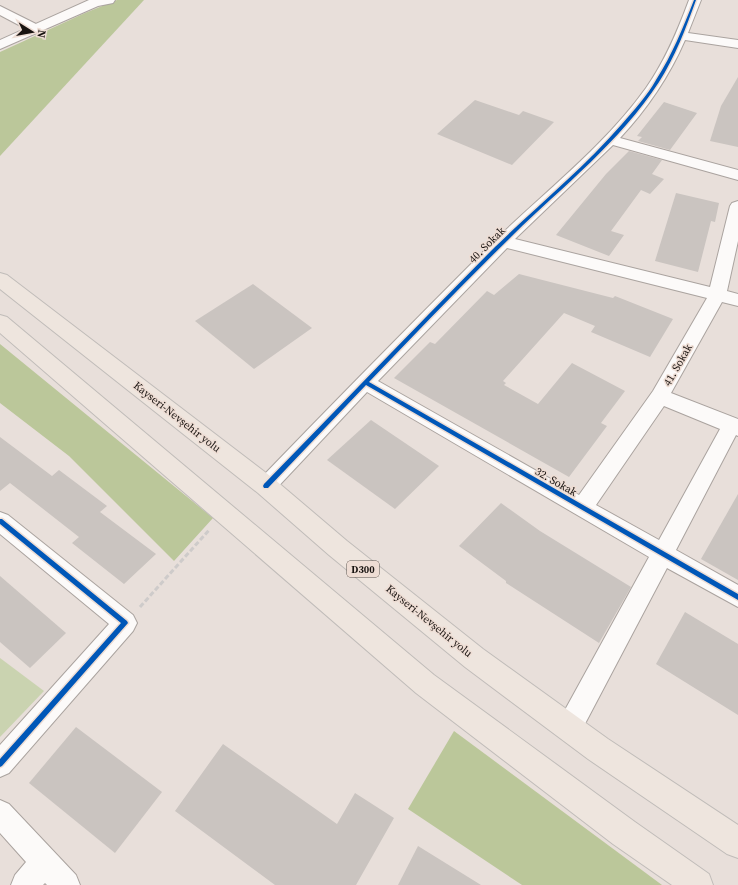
<svg xmlns="http://www.w3.org/2000/svg" width="738" height="885" viewBox="0 0 738 885" font-family="'Source Serif 4',serif">
  <style>
    .green { fill: #cad3b0 }
    .forest { fill: #bbc79a }
    .building { fill: #cac4c0 }
    .lines { fill: none; stroke-linecap: round; stroke-linejoin: round }
    .minor-casing { stroke: #aaa39f; stroke-width: 2 }
    .tertiary-casing { stroke: #aaa39f; stroke-width: 2 }
    .trunk-casing { stroke: #c0bcb9; stroke-width: 2 }
    .path { stroke: #cecbca; stroke-width: 3; stroke-dasharray: 5 2.5; stroke-linecap: butt }
    .minor { fill: #fcfaf9; fill-rule: evenodd }
    .tertiary { fill: #fcfaf9; fill-rule: evenodd }
    .trunk { fill: #eee5de; fill-rule: evenodd }
    .cycleway-casing { stroke: #eeddd4; stroke-width: 3 }
    .cycleway { fill: #0057b8; fill-rule: evenodd }
    .labels { text-anchor: middle; dominant-baseline: central; stroke-width: 3; stroke-linejoin: round; paint-order: stroke }
    .shield { fill: #eeddd4; stroke: #58504b; stroke-width: 1 }
    .shield-label { font-size: 10px; font-weight: bold; fill: #181310 }
    .street-label { font-size: 11px; fill: #181310; stroke: #eeddd4 }
  </style>
  <rect width="100%" height="100%" fill="#e8dfda"/>
  <path class="green" d="M0,658L44,691L0,737Z"/>
  <g class="forest">
    <path d="M117,0H144L0,156V52L85,13Z"/>
    <path d="M0,344L213,518L174,561L69,456L0,403Z"/>
    <path d="M454,731L662,885H522L408,809Z"/>
  </g>
  <g class="building">
    <path d="M738,77V147L710,141L721,106Z"/>
    <path d="M475,100L519,115L523,111L554,122L512,165L437,134Z"/>
    <path d="M664,102L697,113L670,150L638,141L642,137L637,136Z"/>
    <path d="M629,151L662,160L652,174L664,179L650,194L641,190L611,231L624,235L609,256L556,235L606,174Z"/>
    <path d="M676,193L719,203L715,222L711,221L698,272L655,261Z"/>
    <path d="M519,274L613,298L615,296L673,319L650,357L591,332L595,326L564,313L503,381L506,383L504,385L538,404L572,363L625,391L601,423L607,426L569,477L394,378L430,342L435,344L487,291L494,295Z"/>
    <path d="M253,284L312,328L254,369L195,321Z"/>
    <path d="M371,420L439,466L395,509L327,460Z"/>
    <path d="M0,437L52,476L59,470L107,506L100,512L156,554L124,584L72,543L79,537L10,483L0,491Z"/>
    <path d="M738,494V580L701,559Z"/>
    <path d="M501,503L540,531L631,587L599,643L506,583V581L459,546Z"/>
    <path d="M0,576L66,633L30,668L0,642Z"/>
    <path d="M685,612L738,644V715L656,664Z"/>
    <path d="M76,727L162,792L115,853L29,783Z"/>
    <path d="M223,744L337,824L355,793L394,818L356,885H275L175,811Z"/>
    <path d="M418,846L481,885H398Z"/>
  </g>
  <g class="lines">
    <g class="minor-casing">
      <g id="minor">
        <path d="M689,0H701L688,33L738,40V48L685,40C669,77 647,109 620,138L738,170V180L613,145L515,239L710,287L730,206L732,203L738,201V241L727,291L738,294V306L722,302L671,393L738,419V436L736,435L676,550L738,585V607L667,568L578,737L569,741L560,737L556,728L560,719L649,557L367,392L273,492L266,495L259,492L256,486L259,480C335,401 412,323 490,245C543,193 603,148 646,88C665,61 678,30 689,0ZM507,248L707,298L653,391L579,495L378,381ZM664,406L720,429L659,540L596,505Z"/>
        <path d="M0,6L40,26L42,29L40,32H32L0,15Z"/>
        <path d="M0,512L8,515L133,615L137,623L133,631L9,773L0,777V745L109,624L0,534Z"/>
        <path d="M0,800L9,804L76,875L80,885H47L45,883L43,885H11L15,875L26,862L0,833Z"/>
      </g>
    </g>
    <g class="tertiary-casing">
      <path id="tertiary" d="M89,0H115L113,3L98,6L0,49V40Z"/>
    </g>
    <g class="trunk-casing">
      <g id="trunk">
        <path d="M0,273L7,275L274,479L347,541L483,649L608,739L738,825V858L727,854L588,759L465,667L329,555L258,493L0,289Z"/>
        <path d="M0,315L7,317L434,675L635,822L709,874L713,885H672L613,844L416,693L0,333Z"/>
      </g>
    </g>
    <path class="path" d="M140,607L210,529"/>
    <use href="#minor" class="minor"/>
    <use href="#tertiary" class="tertiary"/>
    <use href="#trunk" class="trunk"/>
    <g class="cycleway-casing">
      <g id="cycleway">
        <path d="M694,0H696C686,28 675,57 659,82C620,142 563,186 513,235C464,283 416,333 369,382L738,594V600L366,385L268,488H264L263,486L264,484C341,405 417,325 495,247C537,206 583,169 622,124C634,110 647,96 656,80C672,55 683,28 694,0Z"/>
        <path d="M0,519H2L127,621L128,623L2,766L0,767V759L121,623L0,524Z"/>
      </g>
    </g>
    <use href="#cycleway" class="cycleway"/>
  </g>
  <g class="labels">
    <rect class="shield" x="347" y="561" width="32" height="16" rx="3"/>
    <g class="shield-label">
      <text x="363" y="569">D300</text>
    </g>
    <g class="street-label">
      <text transform="translate(487 245) rotate(-45)">40. Sokak</text>
      <text transform="translate(678 365) rotate(-60)">41. Sokak</text>
      <text transform="translate(177 417) rotate(38)">Kayseri-Nevşehir yolu</text>
      <text transform="translate(556 482) rotate(30)">32. Sokak</text>
      <text transform="translate(429 621) rotate(39)">Kayseri-Nevşehir yolu</text>
    </g>
  </g>
  <g transform="translate(32 32) rotate(101)" stroke="#eeddd4" stroke-width="3" paint-order="stroke">
  <path d="M0-3L7 15L0 10L-7 15Z" fill="#181310"/>
  <text y="-6" font-size="11" font-weight="bold" text-anchor="middle" fill="#181310">N</text>
  </g>
</svg>
